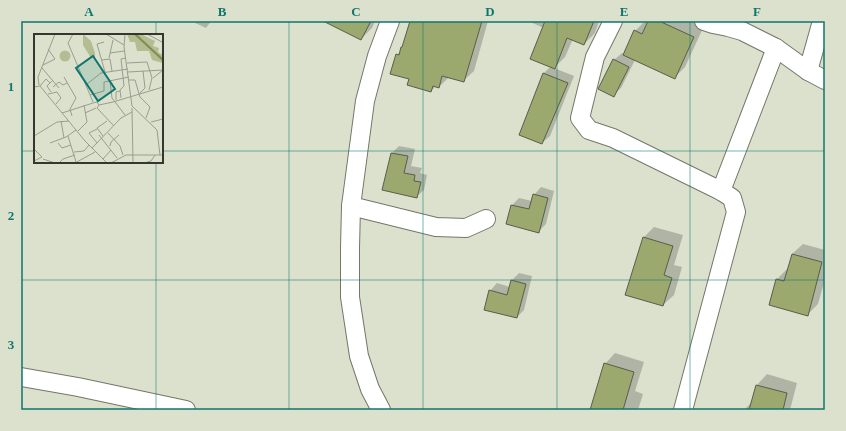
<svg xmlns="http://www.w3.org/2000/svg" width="846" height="431" viewBox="0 0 846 431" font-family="Georgia,serif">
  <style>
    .shadow { fill: #0003 }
    .building { fill: #9ba86e; stroke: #595d4d }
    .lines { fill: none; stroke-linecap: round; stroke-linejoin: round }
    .minor-casing { stroke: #737767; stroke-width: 20 }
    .minor { stroke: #fff; stroke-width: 18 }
    .grid { fill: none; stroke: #0f766e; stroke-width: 1; stroke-opacity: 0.55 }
    .inset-river { fill: none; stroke: #7f8c52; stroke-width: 2 }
    .inset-road { fill: none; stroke: #999d8e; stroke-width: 1 }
    .view { fill: #0f766e; fill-opacity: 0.15; stroke: #0f766e; stroke-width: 2 }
    .inset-edge { fill: none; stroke: #34362f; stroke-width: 2 }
    .neatline { fill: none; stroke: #0f766e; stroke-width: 1.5 }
    .grid-label { font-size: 13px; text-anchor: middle; font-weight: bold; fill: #0f766e }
  </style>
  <rect width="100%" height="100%" fill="#dce1ce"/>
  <g class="shadow">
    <path d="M191,21H211L209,24L206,28Z"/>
    <path d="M325,21H375L372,28L361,39Z"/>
    <path d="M411,21H488L474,71L463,81L449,77L439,87L436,86L431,91L410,78L397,55L401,51Z"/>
    <path d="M528,21H599L595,33L584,44L573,39L565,57L554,68L574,76L550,136L542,143L543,74L551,66L544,28Z"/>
    <path d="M645,21L648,22L649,21H692L704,26L685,67L674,78L635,60L621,88L613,95L614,60L622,53L624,54L635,31Z"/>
    <path d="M399,146L415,149L411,166L422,168L420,173L427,175L424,190L416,197L383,189L392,153Z"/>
    <path d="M541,187L554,191L546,224L539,231L508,224L512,205L519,198L532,201L534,195Z"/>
    <path d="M654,227L683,235L674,265L682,267L674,295L663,305L644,237Z"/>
    <path d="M803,244L825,250V279L818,304L807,315L777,279L787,269H788L792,254Z"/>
    <path d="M519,273L532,276L524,310L517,317L490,291L497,283L510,287L512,280Z"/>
    <path d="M615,353L644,362L635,391L643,394L638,410H591L605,364Z"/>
    <path d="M767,374L797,383L790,410H744L752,402L757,385Z"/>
  </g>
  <g class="building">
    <path d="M323,21H371L361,40Z"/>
    <path d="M410,21H482L464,82L442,76L439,88L433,86L431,92L407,85L409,79L390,74L396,54L399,55L401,47H402Z"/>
    <path d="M545,21H594L584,45L567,38L555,69L530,59Z"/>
    <path d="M648,21H659L694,37L675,79L623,55L634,30L642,34Z"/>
    <path d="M613,59L629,67L614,97L598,89Z"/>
    <path d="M543,73L568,83L542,144L519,135Z"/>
    <path d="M391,153L408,156L404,173L415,175L414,181L421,182L417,198L382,190Z"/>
    <path d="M533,194L548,198L539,233L506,224L511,205L529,209Z"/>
    <path d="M643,237L673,246L664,275L672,278L663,306L625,295Z"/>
    <path d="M792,254L822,262L808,316L769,305L776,279L784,281Z"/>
    <path d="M511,280L526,284L517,318L484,310L489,290L507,295Z"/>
    <path d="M604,363L634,372L623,410H590Z"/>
    <path d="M756,385L787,393L783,410H749Z"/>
  </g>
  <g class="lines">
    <g class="minor-casing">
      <g id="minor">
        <path d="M613,21L595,57L580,118L589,130L613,138L721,191L732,198L736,212L683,410"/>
        <path d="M704,21L713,24L728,27L742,31L776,48L808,71L825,80"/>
        <path d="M808,71L822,21"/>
        <path d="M721,191L776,48"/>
        <path d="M351,206L436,227L466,228L486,219"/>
        <path d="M21,377L78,387L186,410"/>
        <path d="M381,410L370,389L359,356L350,297V248L351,206L365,101L377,56L390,21"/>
      </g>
    </g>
    <use href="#minor" class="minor"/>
  </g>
  <path class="grid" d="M156,21V35M289,21V410M423,21V410M557,21V410M690,21V410M21,151H35M162,151H825M156,162V410M21,280H825"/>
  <g transform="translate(34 34)">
    <rect width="129" height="129" fill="#dce1ce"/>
    <path d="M49,0L57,7L61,19V23L57,24L49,11ZM93,0H107L121,7L119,12L125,14L124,18L129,21V29L118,26L115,17H103L101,8H96ZM25.5 22a5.5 5.5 0 1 1 11 0a5.5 5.5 0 1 1-11 0Z" fill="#b2bd91"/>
    <path class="inset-river" d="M101,0L129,26"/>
    <path class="inset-road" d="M39,0L34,9L59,68M72,0L90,11M91,0L90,13L98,72L123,96L126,121M113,0L128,8M70,8L63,10L71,38M76,19L90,17M75,24L79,6M68,26L76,25L78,37M93,29L113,28L118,44L115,56M9,31L21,25L14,15M8,34L25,54M94,38L129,36M30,43L42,64L36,75L38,82M119,44L129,36M95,46H101L106,63L116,73L112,84M76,47L78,64L91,81M53,50L67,39L94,35M5,51L4,43L21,0M6,52L12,45L16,49M0,53L6,52L51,107L73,129M19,53L25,48L29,51L33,49M17,58L13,52L19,46M106,59L111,54L109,37M14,60L23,58L27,64L22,70M56,61L70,57V48L95,43M87,64L86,56L90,52L87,25L92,24M82,66V58L86,57M65,71L63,74L80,92M98,74L99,129M28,79L59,69L63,68L65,71L79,68L129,53M51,79L62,74M27,87L30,104M117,88L129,85M44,97L53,88L50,71M74,99L86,112L89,121M65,101L83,124M0,102L23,88L35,87M34,102L42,128M69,102L63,94L73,87M16,109L32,103L42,96M24,109L28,114L37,111M63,109L55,99L63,95M76,112L77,108L85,101M58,114L87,84L98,78M0,115L8,123L0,127M40,118L50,117L55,111M9,125L21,129M69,125L77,116M25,129L29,125L41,121M41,129L61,118M77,129L92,121H129M110,129L117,127L121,121"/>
    <path class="view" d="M59,22L81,55L64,67L42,34Z"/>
    <rect width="129" height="129" class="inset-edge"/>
  </g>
  <rect width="846" height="431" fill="none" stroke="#dce1ce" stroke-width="44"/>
  <rect x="22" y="22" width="802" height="387" class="neatline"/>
  <g class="grid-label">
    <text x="89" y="16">A</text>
    <text x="222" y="16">B</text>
    <text x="356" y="16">C</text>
    <text x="490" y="16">D</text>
    <text x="624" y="16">E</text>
    <text x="757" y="16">F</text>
    <text x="11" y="91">1</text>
    <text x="11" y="220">2</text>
    <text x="11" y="349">3</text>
  </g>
</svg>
